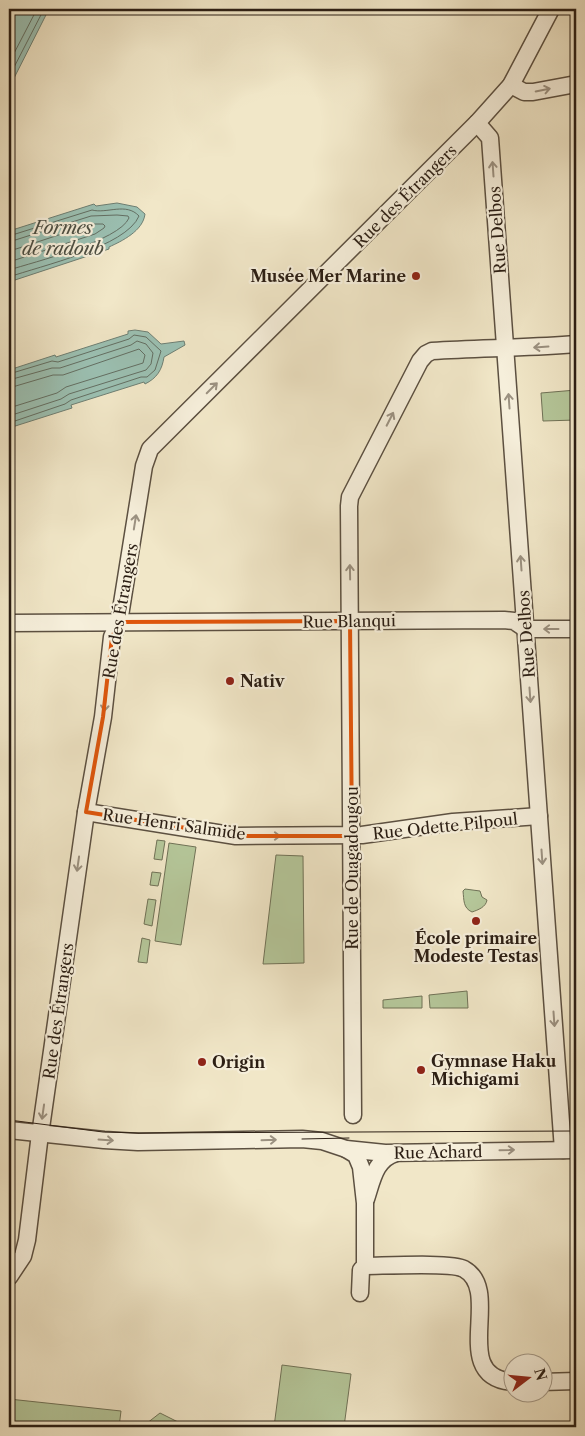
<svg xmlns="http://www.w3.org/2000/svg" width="585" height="1436" viewBox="0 0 585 1436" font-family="'Libre Caslon Text',serif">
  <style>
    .green { fill: #b5c79a; stroke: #707257 }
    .water { fill: #9bc0b2; stroke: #6e7f73 }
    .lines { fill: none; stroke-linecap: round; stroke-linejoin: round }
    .shore { stroke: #636f63; stroke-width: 1 }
    .minor-casing { stroke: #5c5041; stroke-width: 19 }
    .minor { stroke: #f6efdb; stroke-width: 16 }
    .tram { stroke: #2b1e14; stroke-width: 1 }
    .oneway { stroke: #9b9181 }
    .marked { fill: none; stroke: #df560c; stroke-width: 4; stroke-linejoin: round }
    .poi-dot { fill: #8f2418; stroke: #f6efdb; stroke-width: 2 }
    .labels { text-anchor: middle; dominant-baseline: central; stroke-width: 4.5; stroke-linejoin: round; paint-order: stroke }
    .street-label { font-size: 16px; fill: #2b1e14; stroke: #f6efdb }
    .poi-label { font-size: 16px; font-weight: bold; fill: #2b1e14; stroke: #f6efdb; text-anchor: start }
    .water-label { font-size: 18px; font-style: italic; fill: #4d4f43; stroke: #f6efdb }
  </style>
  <rect width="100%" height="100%" fill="#f1e7c8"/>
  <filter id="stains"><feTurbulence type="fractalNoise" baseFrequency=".004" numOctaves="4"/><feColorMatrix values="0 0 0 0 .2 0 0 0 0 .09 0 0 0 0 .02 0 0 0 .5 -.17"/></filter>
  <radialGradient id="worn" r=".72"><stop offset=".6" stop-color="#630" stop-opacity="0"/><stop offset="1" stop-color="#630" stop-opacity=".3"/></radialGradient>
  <g class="green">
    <path d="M576,390V420L543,421L541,393Z"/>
    <path d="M157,840L165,841L162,860L154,859Z"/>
    <path d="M169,843L196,847L181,945L155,941Z"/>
    <path d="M276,855L303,856L304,963L263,964Z"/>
    <path d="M152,872L161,873L158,886L150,885Z"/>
    <path d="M465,889L480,891L482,897L487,900C486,907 478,910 472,912C463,908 464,900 463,891Z"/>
    <path d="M148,899L156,900L152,926L144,924Z"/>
    <path d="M142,938L150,940L147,963L138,962Z"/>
    <path d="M467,991L468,1008H430L429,995Z"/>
    <path d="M422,996V1008H383V1000Z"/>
    <path d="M282,1365L351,1374L344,1427H274Z"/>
    <path d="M9,1399L121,1411L119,1427H9Z"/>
    <path d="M160,1413L188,1427H142Z"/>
  </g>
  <g class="water">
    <path d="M9,9H49L9,88Z"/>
    <path d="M117,203L137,207L145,214C143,231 122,241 109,247V249L9,282V231L94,204L96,206Z"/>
    <path d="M135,330L148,332L161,344L184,341L185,345L164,357C162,370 157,378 145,384L144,382L71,405L72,408L9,428V370L55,355L56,357L128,334V331Z"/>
  </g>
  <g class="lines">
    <g class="shore">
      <path d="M9,63L37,9"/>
      <path d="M9,77L44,9"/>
      <path d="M9,236L92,210C107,214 126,202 139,216C126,247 40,266 9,277"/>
      <path d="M9,242L91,216L117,215L128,216L129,218C119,241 34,262 9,270"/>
      <path d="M9,250L16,249L92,224H103L105,226L104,228L95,234L9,262"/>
      <path d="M9,374L52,361L58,362L129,339L134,335L146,337L161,351L155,370L147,377H141L71,400L65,404L9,423"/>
      <path d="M9,380L52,368H60L131,345L137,341L146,344L153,353L151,364L146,370L69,394L61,399L9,416"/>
      <path d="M9,388L53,375H63L139,349L145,355L143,363L66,387L57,393L9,408"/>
    </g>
    <g class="minor-casing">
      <g id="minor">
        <path d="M511,85L524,92H533L576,84"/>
        <path d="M477,123L490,138L563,1150"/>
        <path d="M9,623L504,620L514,621L526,629H576"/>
        <path d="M86,812L236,836L362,835L453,822L539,816"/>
        <path d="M353,1115L349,506L350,497L420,361L426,354L432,351C480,348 528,348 576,344"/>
        <path d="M9,1130L104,1140L138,1142L302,1139L322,1141L346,1149L385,1153L576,1150"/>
        <path d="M346,1149L356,1155L361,1167L365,1203V1266L361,1270L360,1293"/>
        <path d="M366,1199C372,1181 375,1159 396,1153"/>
        <path d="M365,1266C383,1266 452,1262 464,1269C504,1291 448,1376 512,1382"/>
        <path d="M9,1277L23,1256L27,1240L39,1142L86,812L103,717L112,637L119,622L144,466L150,449L477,123L511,85L551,9"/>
        <path d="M542,1382L576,1381"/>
      </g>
    </g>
    <use href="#minor" class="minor"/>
    <g class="tram">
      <path d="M9,1120L103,1132L139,1133L576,1131"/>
      <path d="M302,1139L349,1138"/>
    </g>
  </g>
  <defs><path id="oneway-shaft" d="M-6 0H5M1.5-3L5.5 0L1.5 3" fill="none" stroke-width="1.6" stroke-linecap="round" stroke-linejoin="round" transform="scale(1.25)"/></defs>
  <g class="oneway">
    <use href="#oneway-shaft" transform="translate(543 90) rotate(-11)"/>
    <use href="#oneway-shaft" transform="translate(493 169) rotate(-94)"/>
    <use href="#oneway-shaft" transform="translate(541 347) rotate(176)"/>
    <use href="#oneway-shaft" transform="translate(212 388) rotate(-45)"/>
    <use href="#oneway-shaft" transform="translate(509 401) rotate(-94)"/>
    <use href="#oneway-shaft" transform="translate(390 419) rotate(-63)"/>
    <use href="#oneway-shaft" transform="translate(135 522) rotate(-81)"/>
    <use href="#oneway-shaft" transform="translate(521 563) rotate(-94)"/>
    <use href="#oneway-shaft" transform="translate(350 572) rotate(-91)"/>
    <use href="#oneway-shaft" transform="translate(551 629) rotate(180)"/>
    <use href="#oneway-shaft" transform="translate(530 695) rotate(86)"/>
    <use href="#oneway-shaft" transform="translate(105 704) rotate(96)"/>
    <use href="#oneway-shaft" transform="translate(273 836)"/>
    <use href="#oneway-shaft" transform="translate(542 857) rotate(86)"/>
    <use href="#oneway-shaft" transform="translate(78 864) rotate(98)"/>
    <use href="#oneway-shaft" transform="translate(554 1019) rotate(86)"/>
    <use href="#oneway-shaft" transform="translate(43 1112) rotate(98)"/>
    <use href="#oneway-shaft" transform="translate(106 1140) rotate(4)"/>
    <use href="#oneway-shaft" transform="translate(269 1140) rotate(-2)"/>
    <use href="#oneway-shaft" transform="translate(507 1150) rotate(-1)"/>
  </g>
  <path class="marked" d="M350,621L352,836H236L86,812L103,717L112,637L119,622Z"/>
  <g class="poi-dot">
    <circle cx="416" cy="276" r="5"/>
    <circle cx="230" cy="681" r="5"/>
    <circle cx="476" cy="921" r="5"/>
    <circle cx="202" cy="1062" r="5"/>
    <circle cx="421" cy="1070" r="5"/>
  </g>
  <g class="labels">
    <g class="street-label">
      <text transform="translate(405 196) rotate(-45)">Rue des Étrangers</text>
      <text transform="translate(497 230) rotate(-94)">Rue Delbos</text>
      <text transform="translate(120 611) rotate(-80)">Rue des Étrangers</text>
      <text transform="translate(349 621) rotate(-1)">Rue Blanqui</text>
      <text transform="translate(526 634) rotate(-94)">Rue Delbos</text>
      <text transform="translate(174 824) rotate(8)">Rue Henri Salmide</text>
      <text transform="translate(445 826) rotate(-6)">Rue Odette Pilpoul</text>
      <text transform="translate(352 868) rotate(-90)">Rue de Ouagadougou</text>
      <text transform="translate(58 1011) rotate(-82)">Rue des Étrangers</text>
      <text transform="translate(438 1152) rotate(-1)">Rue Achard</text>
    </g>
    <g class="poi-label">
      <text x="406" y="276" text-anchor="end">Musée Mer Marine</text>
      <text x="240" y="681">Nativ</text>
      <text x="476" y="938" text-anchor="middle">École primaire<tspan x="476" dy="18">Modeste Testas</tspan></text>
      <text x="431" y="1061">Gymnase Haku<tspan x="431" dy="18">Michigami</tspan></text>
      <text x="212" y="1062">Origin</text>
    </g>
    <g class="water-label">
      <text x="63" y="228">Formes<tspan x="63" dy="21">de radoub</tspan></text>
    </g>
  </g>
  <rect width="585" height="1436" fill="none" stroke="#f1e7c8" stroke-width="30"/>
  <rect x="10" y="10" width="565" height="1416" fill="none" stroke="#2b1e14" stroke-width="2.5"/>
  <rect x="15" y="15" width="555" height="1406" fill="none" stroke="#2b1e14"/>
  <g transform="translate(528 1378) rotate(74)"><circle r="24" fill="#f6efdb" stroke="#a59b8b"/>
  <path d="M0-4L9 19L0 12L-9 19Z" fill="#8f2418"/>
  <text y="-8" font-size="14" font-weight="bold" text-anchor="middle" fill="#2b1e14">N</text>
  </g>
  <rect width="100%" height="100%" filter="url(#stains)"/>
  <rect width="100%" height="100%" fill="url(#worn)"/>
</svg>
